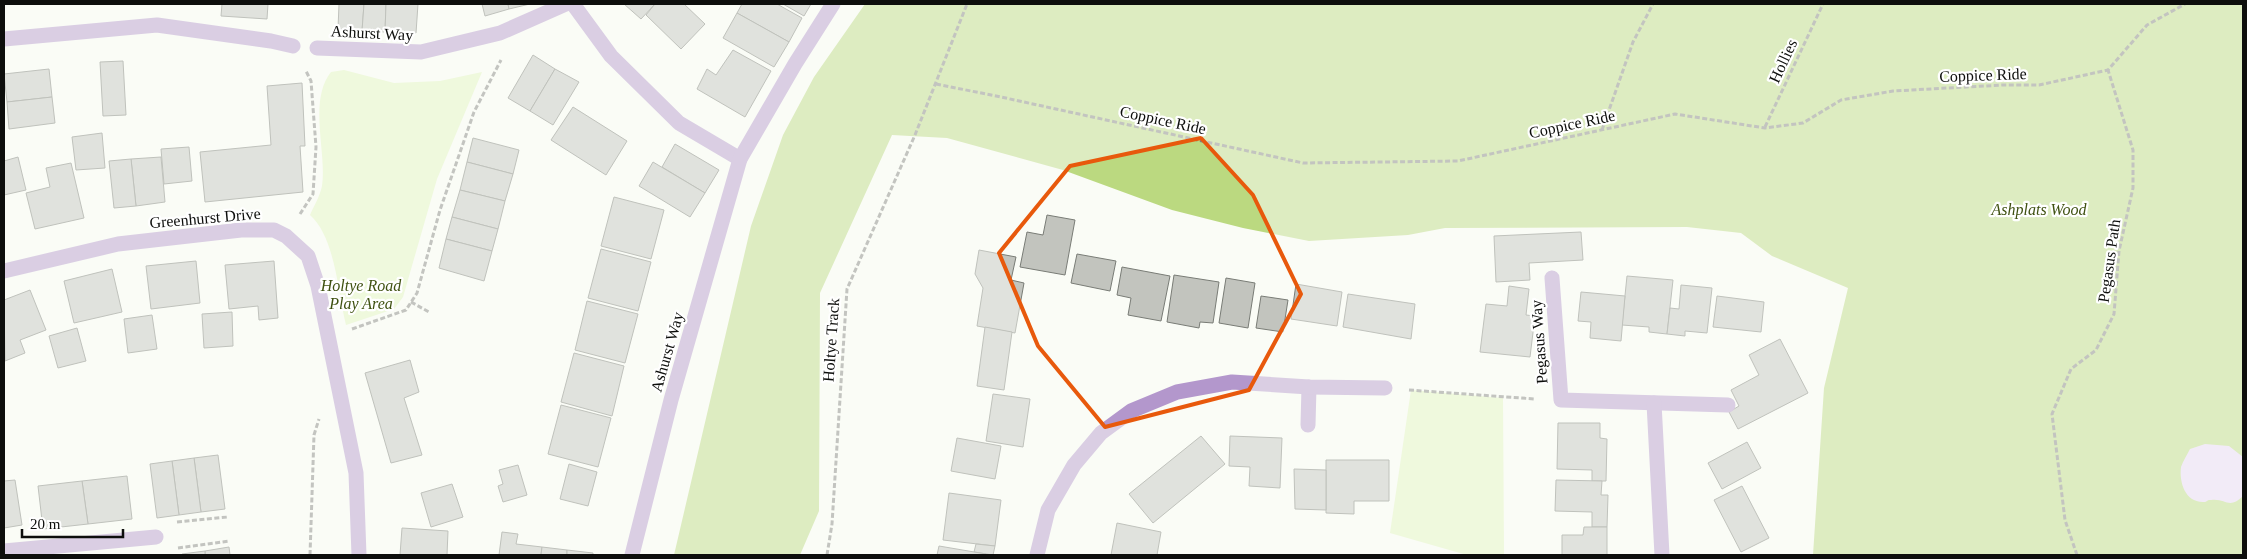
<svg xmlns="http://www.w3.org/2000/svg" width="2247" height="559" font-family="Georgia,serif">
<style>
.green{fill:#e2f6be}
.forest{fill:#bbd980}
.water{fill:#e9d8f9}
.building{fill:#c2c4be;stroke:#797c76}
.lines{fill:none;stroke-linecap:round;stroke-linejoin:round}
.path{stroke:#80827e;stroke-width:3;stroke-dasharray:5 2.5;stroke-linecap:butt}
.minor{stroke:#b397cc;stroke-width:15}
.marked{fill:none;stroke:#e8590c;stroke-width:4;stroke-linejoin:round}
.labels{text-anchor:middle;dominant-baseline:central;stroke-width:4.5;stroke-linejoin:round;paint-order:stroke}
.street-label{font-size:16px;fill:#0d0e0c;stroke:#fff}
.park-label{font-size:16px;font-style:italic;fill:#3f5111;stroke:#fff}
</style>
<rect width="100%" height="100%" fill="#fafcf6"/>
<g class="green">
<path d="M344,70L394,83L440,81L482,72L437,179L403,297L394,309L346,325C338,292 335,237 310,215C314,206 320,196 322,186C327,152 308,101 331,72Z"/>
<path d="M1411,390L1503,398L1504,555H1467L1390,533Z"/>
</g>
<path class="forest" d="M865,4H2243V555H1813L1824,388L1848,288L1772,256L1741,233L1687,227L1445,228L1408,235L1309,241L1243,228L1172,210L1063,170L947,138L892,135L820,293L819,511L800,555H674L751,226L783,135L814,77Z"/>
<path class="water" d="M2205,444L2229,446L2243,457V496C2229,510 2226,498 2211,500C2205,500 2209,502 2203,502C2185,502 2179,482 2181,467C2183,461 2187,455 2190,449Z"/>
<g class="building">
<path d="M222,4H268L267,19L221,16Z"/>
<path d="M339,4H364L362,31L338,29Z"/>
<path d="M364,4H386L385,32L362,31Z"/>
<path d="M386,4H418L416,33L385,32Z"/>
<path d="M482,4H508L509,9L485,16Z"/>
<path d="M508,4H530L509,9Z"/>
<path d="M624,4H655L641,19Z"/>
<path d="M655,4H684L705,24L681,49L646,15Z"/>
<path d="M742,4H777L802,18L789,42L737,13Z"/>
<path d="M783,4H811L804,16Z"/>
<path d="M737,13L789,42L774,67L723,38Z"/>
<path d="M733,50L771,71L745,117L697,89L707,69L716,75Z"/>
<path d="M533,55L555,69L530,111L508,98Z"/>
<path d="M123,61L126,115L103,116L100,62Z"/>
<path d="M49,69L52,97L7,102L4,74Z"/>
<path d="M555,69L579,82L553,125L530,111Z"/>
<path d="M302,83L305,146H300L303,192L205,202L200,152L271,145L267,86Z"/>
<path d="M52,97L55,123L9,129L7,102Z"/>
<path d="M573,107L627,141L606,175L551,140Z"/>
<path d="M102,133L105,168L76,170L72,137Z"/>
<path d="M473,138L519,150L513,174L467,162Z"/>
<path d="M675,144L719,170L705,193L662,167Z"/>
<path d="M189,147L192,181L164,184L161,149Z"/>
<path d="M18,157L26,190L4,195V161Z"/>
<path d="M161,157L165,202L136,206L131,159Z"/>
<path d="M131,159L136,206L114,208L109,161Z"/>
<path d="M467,162L513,174L505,201L460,190Z"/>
<path d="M653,162L705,193L690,217L639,186Z"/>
<path d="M71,163L84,218L35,229L26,193L50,187L46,168Z"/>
<path d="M460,190L505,201L498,229L452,217Z"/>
<path d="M614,197L664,210L651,259L601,246Z"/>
<path d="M1047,215L1075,220L1065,275L1020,267L1027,232L1043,235Z"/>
<path d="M452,217L498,229L492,251L446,239Z"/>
<path d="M1581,232L1583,260L1529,263L1530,280L1496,282L1494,236Z"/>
<path d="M446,239L492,251L484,281L439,268Z"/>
<path d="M601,249L651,262L638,311L588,298Z"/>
<path d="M979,250L1016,257L1011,280L1024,283L1015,333L977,326L983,288L975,274Z"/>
<path d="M1077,254L1116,261L1110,291L1071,283Z"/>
<path d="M196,261L200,303L151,309L146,266Z"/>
<path d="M274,261L278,318L259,320L258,306L229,309L225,265Z"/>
<path d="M1122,267L1170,276L1161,321L1128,315L1131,298L1117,295Z"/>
<path d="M112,269L122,312L74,323L64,281Z"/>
<path d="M1174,275L1219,282L1213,323L1200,322L1199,328L1167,322Z"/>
<path d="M1627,276L1673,280L1667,334L1649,332V327L1622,325Z"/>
<path d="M1226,278L1255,283L1248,328L1219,323Z"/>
<path d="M1296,284L1342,292L1337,326L1291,319Z"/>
<path d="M1681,285L1712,288L1707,333L1685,331V336L1667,334L1670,308L1679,309Z"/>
<path d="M1509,286L1529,289L1526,315L1535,316L1530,357L1480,352L1486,304L1507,306Z"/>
<path d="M30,290L46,330L20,340L25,353L5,361L4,300Z"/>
<path d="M1581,292L1625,296L1621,341L1590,338L1591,322L1578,321Z"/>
<path d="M1348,294L1415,304L1411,339L1343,327Z"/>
<path d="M1261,296L1288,300L1283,332L1256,328Z"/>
<path d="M1717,296L1764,302L1761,332L1713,327Z"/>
<path d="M587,301L638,314L625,363L575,350Z"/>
<path d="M232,312L233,346L204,348L202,314Z"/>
<path d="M152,315L157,349L128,353L124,319Z"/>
<path d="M985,327L1012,332L1004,390L977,386Z"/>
<path d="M77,328L86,361L58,368L49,336Z"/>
<path d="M1780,339L1808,393L1738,429L1729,412L1739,406L1731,390L1759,375L1749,355Z"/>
<path d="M574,353L624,366L612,416L561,402Z"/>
<path d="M410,360L419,392L404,398L422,455L391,463L365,373Z"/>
<path d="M993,394L1030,399L1023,447L986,441Z"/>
<path d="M561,405L611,418L598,467L548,454Z"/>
<path d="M1558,423H1600V438L1607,439L1606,481H1592V470L1557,469Z"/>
<path d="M1201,436L1225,464L1153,523L1129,494Z"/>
<path d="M1230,436L1282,438L1280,488L1249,486L1250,467L1229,466Z"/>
<path d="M957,438L1001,446L995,479L951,471Z"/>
<path d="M1747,442L1761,468L1722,489L1708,463Z"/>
<path d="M218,455L225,509L201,512L194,458Z"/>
<path d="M194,458L201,512L179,515L172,461Z"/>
<path d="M1326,460H1389V501H1354V514L1326,513Z"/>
<path d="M172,461L179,515L157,518L150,464Z"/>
<path d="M569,464L597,472L588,506L560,499Z"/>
<path d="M518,465L527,495L503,502L498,486L503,484L499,470Z"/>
<path d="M1294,469L1326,470V510L1295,509Z"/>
<path d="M127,476L132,519L88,524L82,481Z"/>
<path d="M15,480L22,525L4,528V481Z"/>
<path d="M1556,480L1602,481L1601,495H1608L1607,527H1592V512L1555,511Z"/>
<path d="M82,481L88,524L43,529L38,486Z"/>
<path d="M452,484L463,517L431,527L421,493Z"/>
<path d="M1742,486L1769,538L1741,552L1714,500Z"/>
<path d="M949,493L1001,500L995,546L943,540Z"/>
<path d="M1117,523L1161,532L1157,555H1111Z"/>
<path d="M1584,527H1607V555H1562V535H1583Z"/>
<path d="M402,528L448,531L447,555H400Z"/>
<path d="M502,532L518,534L516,544L542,547L541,555H499Z"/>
<path d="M976,544L995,546L993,555L974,552Z"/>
<path d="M939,546L986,554L985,555H937Z"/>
<path d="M229,547L230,555H205V551Z"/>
<path d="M542,547L567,550V555H541Z"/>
<path d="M567,550L593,553V555H567Z"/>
<path d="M205,551V555H183L182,554Z"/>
</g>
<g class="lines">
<g class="path">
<path d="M936,84L1001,97L1303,163L1458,161L1675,114L1765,128L1803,123L1841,100L1893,91L2003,85H2039L2108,70L2147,25L2185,4"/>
<path d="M1765,127L1823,4"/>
<path d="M1602,130L1633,42L1653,4"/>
<path d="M300,214L313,194L316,147L311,81L306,71"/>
<path d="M411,302L429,312"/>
<path d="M352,329L406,310L417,293L440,210L474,112L501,60"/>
<path d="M1409,390L1535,399"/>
<path d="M177,522L228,517"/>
<path d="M178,548L230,541"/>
<path d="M310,555L314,435L319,419"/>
<path d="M827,555L832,524L847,289L915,135L967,4"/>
<path d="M2077,555L2065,520L2052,414L2071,369L2096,350L2114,314L2119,251L2133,188V150L2108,70"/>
</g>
<g class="minor">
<path d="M573,4L611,56L679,123L740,159"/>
<path d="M4,39L157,25L271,41L293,46"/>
<path d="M317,48L421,52L500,33L566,4"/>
<path d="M4,271L118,244L241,230H274L286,236L308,256L318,286L356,473L359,555"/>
<path d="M1552,278L1561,400L1728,405"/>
<path d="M1654,403L1662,555"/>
<path d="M1308,425L1309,387"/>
<path d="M4,551L156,537"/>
<path d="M632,555L671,400L740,159L795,64L833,4"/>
<path d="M1037,555L1048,510L1074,465L1101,433L1131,411L1177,392L1232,382L1309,387L1385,388"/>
</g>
</g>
<path d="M0 0H2247V559H0ZM1201,138L1253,195L1301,294L1249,390L1105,427L1038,346L999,253L1070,166Z" fill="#fafcf6" fill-opacity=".55" fill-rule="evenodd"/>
<path class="marked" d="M1201,138L1253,195L1301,294L1249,390L1105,427L1038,346L999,253L1070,166Z"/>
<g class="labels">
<g class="street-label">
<text transform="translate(372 33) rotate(3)">Ashurst Way</text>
<text transform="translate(1783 61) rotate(-65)">Hollies</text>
<text transform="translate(1983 75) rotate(-2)">Coppice Ride</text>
<text transform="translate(1163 120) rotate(12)">Coppice Ride</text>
<text transform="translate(1572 124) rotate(-12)">Coppice Ride</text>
<text transform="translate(205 218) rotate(-5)">Greenhurst Drive</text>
<text transform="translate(2109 261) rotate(-82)">Pegasus Path</text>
<text transform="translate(831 340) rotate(-86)">Holtye Track</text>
<text transform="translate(1539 342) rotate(-94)">Pegasus Way</text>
<text transform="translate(667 352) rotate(-74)">Ashurst Way</text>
</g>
<g class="park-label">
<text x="2039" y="209">Ashplats Wood</text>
<text x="361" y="285">Holtye Road<tspan x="361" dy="18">Play Area</tspan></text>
</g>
</g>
<rect width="2247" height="559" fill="none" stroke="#0d0e0c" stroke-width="10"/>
<path d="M22 529v8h101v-8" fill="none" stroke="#0d0e0c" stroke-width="2.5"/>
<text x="30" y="529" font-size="15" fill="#0d0e0c" stroke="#ffffff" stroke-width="4" paint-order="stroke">20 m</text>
</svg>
